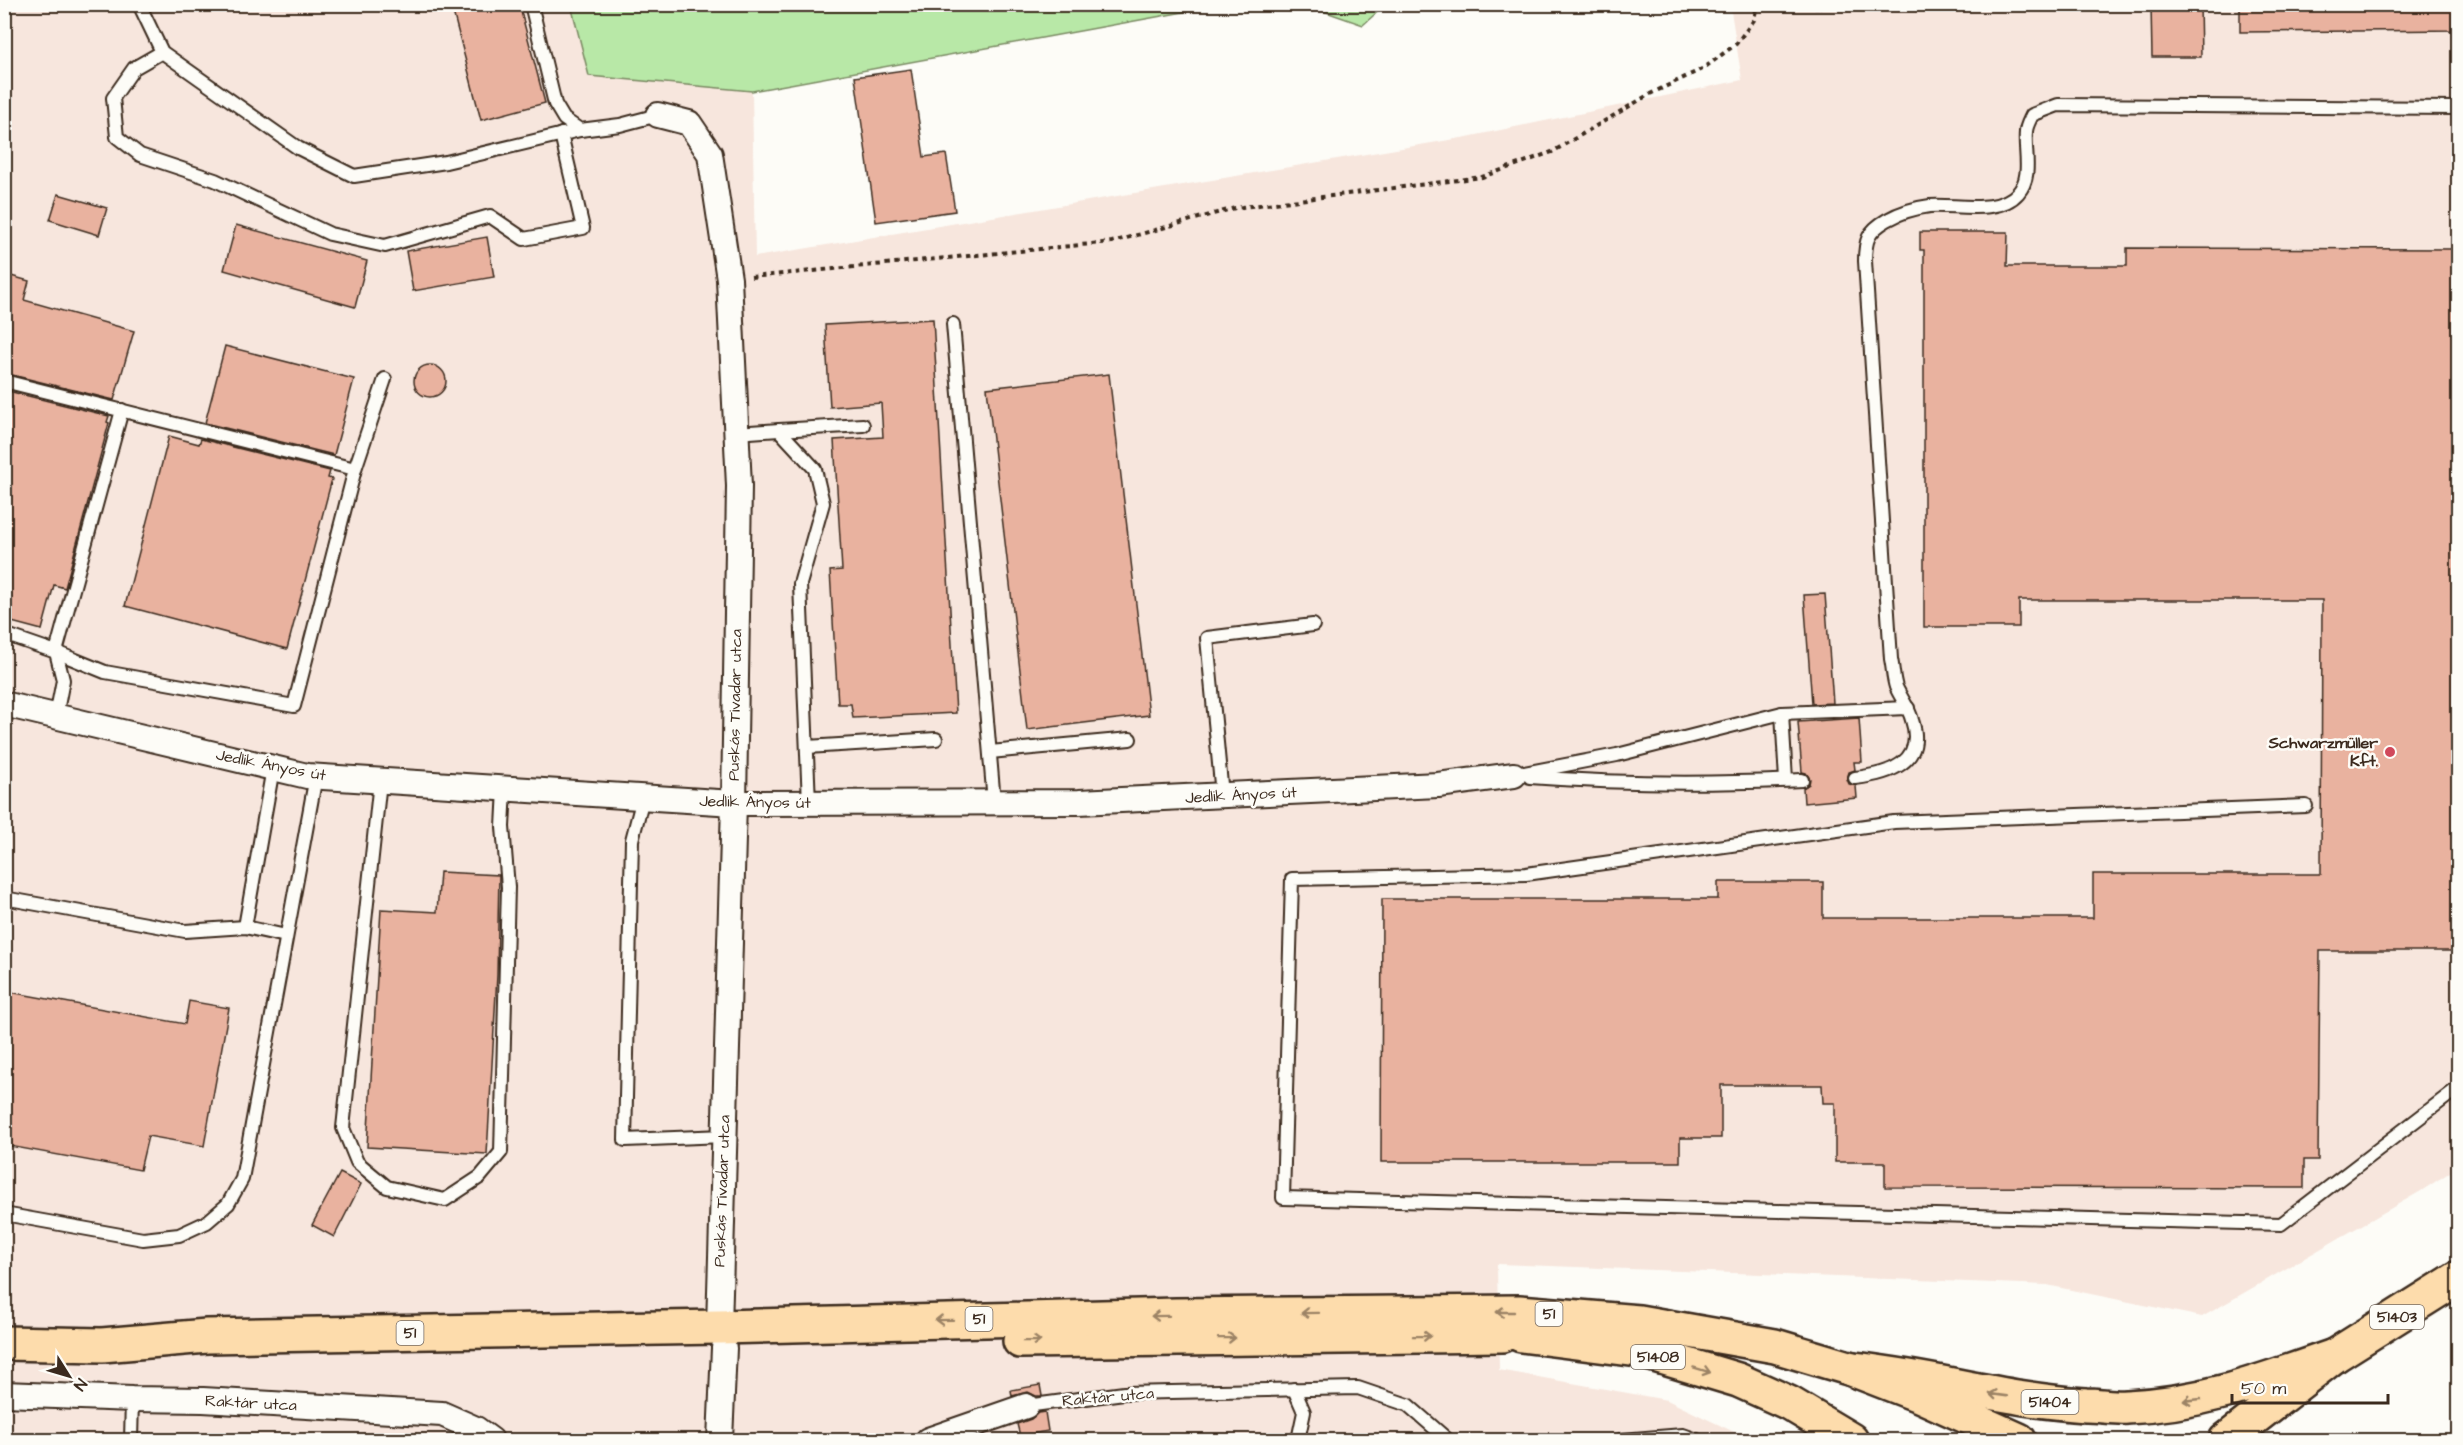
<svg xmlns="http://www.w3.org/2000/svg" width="2463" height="1445" font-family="'Architects Daughter',sans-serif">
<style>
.built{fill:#f7e6dd}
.green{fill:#b8e8a7;stroke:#7a8962;stroke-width:1.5}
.water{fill:#98cff7;stroke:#738da0;stroke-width:1.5}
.building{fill:#e9b29f;stroke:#3b2a1e;stroke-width:1.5}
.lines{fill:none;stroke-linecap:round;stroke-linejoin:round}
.lane-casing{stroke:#3b2a1e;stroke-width:16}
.street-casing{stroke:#3b2a1e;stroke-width:28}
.primary-casing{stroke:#3b2a1e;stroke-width:38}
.highway-casing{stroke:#3b2a1e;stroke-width:38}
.path{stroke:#3b2a1e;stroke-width:4;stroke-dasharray:4.5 4.5;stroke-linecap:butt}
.lane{stroke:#fdfcf7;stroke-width:12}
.street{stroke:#fdfcf7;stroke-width:24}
.primary{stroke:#fddcac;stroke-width:33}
.highway{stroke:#fddcac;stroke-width:33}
.oneway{stroke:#9c8365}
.poi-dot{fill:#d1495b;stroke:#fdfcf7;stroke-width:2}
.labels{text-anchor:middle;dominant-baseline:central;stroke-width:5;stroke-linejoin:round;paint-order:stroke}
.shield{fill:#fdfcf7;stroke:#75695f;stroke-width:1.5}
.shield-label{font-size:15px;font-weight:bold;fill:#3b2a1e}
.street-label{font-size:16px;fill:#3b2a1e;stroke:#fdfcf7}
.poi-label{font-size:16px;font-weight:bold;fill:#3b2a1e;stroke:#fdfcf7;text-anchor:end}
</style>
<rect width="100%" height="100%" fill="#fdfcf7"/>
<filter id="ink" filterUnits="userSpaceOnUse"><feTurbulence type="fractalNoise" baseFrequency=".0167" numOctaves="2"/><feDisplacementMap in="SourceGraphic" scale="12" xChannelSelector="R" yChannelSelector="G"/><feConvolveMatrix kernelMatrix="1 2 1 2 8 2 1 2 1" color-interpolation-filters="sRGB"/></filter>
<g filter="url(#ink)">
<path class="built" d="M5,5H571L589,76L752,91L755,257L1467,137L1742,80L1730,5H2458V1167L2421,1191L2202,1317L2047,1285L1497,1264L1499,1370L1667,1400L1751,1440H5Z"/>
<g class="green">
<path d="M571,5V4L1222,5L752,91L589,76Z"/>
<path d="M1306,5H1385L1363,25Z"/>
</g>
<path class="water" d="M1791,5H2130L2129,7L1797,8Z"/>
<g class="building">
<path d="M451,4H519L545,103L481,120Z"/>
<path d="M2151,4H2200L2201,57H2152Z"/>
<path d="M2240,4H2458V30L2240,32Z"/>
<path d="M911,69L924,157L946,154L955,211L876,222L855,77Z"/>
<path d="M58,194L107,208L99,235L50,220Z"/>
<path d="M236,225L367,261L355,307L224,270Z"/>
<path d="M1920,232H2008L2007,266H2127V248L2458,249V951H2320L2318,1160H2304V1188L1885,1187V1162H1835V1103H1823L1822,1085H1721V1138H1680V1162H1381L1382,899H1718V882H1823V918H2093V874H2321L2322,600H2019V627H1924V250H1920Z"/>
<path d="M487,237L494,277L413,291L406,251Z"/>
<path d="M4,274L29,281L24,300L134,331L114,400L4,373Z"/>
<path d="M933,319L956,713L853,718L851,704H838L830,571L842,570L834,440L883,437L881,403L830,407L825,325Z"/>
<path d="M225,346L354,379L334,455L205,423Z"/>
<circle cx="430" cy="381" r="16"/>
<path d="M1109,374L1149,715L1027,730L987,388Z"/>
<path d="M4,390L109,416L107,422L109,423L65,588L54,585L42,630L4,620Z"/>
<path d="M169,436L199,444L201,439L330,471L328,478L332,479L287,649L125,606Z"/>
<path d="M1825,594L1833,703L1812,704L1804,595Z"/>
<path d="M1859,718L1862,762H1854L1855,770L1849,772L1847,779L1849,784L1856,786L1857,798L1804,803L1803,788L1809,784L1810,779L1806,773L1802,772L1798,722Z"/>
<path d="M440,872L499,875L497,975L487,1154L367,1147L381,909L437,912Z"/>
<path d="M4,991L185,1024L189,1001L229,1008L204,1146L148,1136L140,1170L4,1145Z"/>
<path d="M340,1173L361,1184L334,1237L312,1225Z"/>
<path d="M1040,1385L1042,1396H1036L1028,1392L1012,1396L1011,1390Z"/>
<path d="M1045,1412L1048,1431L1020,1436L1017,1424L1031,1419L1038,1413Z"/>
</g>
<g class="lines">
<defs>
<g id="lane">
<path d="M139,4L162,52L298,148L354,176L446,162L580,130L620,125L658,115"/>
<path d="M531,4L555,104L564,119L580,130"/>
<path d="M162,52L134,68L113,98L117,137L140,155L215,180L330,234L385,246L490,216L524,239L583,228L561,134"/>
<path d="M953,324L994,802"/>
<path d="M4,381C122,410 239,440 355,469L294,706L105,672L56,652L122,410"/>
<path d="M779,430L863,425"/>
<path d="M736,433L779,430L815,469L823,503L800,584L809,803"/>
<path d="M355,469L385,379"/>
<path d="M4,634L56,652L63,680L56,716"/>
<path d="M1782,713L1786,780"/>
<path d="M807,747L936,739"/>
<path d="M990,752L1130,739"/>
<path d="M1514,775L1617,755L1782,713L1908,708"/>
<path d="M1530,777C1621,784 1711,784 1802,780"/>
<path d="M1855,778C1889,774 1926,763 1912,720C1909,708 1901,698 1896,687C1893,678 1893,668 1891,659L1865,261C1865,240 1868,231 1887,220C1901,212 1914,208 1930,206C1956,204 1999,215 2018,193C2033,176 2024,152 2026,132C2026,126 2030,120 2032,115L2058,105L2458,108"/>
<path d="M380,781L343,1128L357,1162L387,1187L445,1200L480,1177L501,1152L508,887L503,827L505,789"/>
<path d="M1222,795L1207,638L1313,625"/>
<path d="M643,798L632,840L625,1140L724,1136"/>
<path d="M2306,806L1894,822L1526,874L1292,879L1283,1198L2281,1224L2458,1088"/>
<path d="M4,898L185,931L245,927L286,936"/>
<path d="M245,927L273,768"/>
<path d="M4,1214L143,1239L179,1235L207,1222L228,1204L242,1179L316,776"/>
<path d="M1294,1389L1304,1412L1298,1440"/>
<path d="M1026,1406L1124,1393L1358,1388L1408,1405L1448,1440"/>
<path d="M131,1440L132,1399"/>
<path d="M1621,1440L1683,1435L1697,1440"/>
</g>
<g id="street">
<path d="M658,115L689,123L710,154L729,279L739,486L734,803L719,1327"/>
<path d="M4,704L307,776L734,803L1079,802L1438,785L1514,775"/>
<path d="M4,1394L132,1399L203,1400L442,1414L476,1429L491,1440"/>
<path d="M720,1440L724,1348"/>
<path d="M928,1440L1026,1406"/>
</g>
<g id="primary">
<path d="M1020,1341L1502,1335"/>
<path d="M4,1343L102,1345L207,1336L719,1327L1176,1315L1519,1312L1639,1322L1775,1346L1852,1369L1919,1395L2019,1440"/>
</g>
<g id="highway">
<path d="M1521,1335L1638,1350L1738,1380L1789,1403L1851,1440"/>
<path d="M1852,1369C1932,1377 2005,1400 2086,1405C2100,1405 2114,1408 2127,1407C2202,1404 2265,1380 2334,1356"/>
<path d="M2226,1440L2334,1356L2458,1278"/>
</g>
</defs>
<use href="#lane" class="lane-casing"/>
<use href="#street" class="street-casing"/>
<use href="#primary" class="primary-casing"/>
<use href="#highway" class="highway-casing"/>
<path class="path" d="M751,277L1112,242L1235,208L1482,177L1552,152L1650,94L1704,68L1736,44L1754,20L1757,4"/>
<use href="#lane" class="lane"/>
<use href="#street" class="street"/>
<use href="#primary" class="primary"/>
<use href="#highway" class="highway"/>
</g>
<defs><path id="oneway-shaft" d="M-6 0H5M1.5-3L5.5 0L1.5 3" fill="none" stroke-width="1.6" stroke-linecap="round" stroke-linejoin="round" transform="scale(1.5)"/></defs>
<g class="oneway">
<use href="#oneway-shaft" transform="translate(1505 1312) rotate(180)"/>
<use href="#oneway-shaft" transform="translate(1310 1313) rotate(179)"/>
<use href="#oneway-shaft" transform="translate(1160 1316) rotate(179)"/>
<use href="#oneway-shaft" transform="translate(944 1320) rotate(179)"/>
<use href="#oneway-shaft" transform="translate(1422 1336) rotate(-1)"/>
<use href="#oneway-shaft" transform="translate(1227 1338) rotate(-1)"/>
<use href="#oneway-shaft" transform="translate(1032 1341) rotate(-1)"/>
<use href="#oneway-shaft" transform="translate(1702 1370) rotate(17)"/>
<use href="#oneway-shaft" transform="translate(1998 1395) rotate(-172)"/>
<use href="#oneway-shaft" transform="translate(2192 1400) rotate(174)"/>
</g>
</g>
<circle class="poi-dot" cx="2390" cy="752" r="6"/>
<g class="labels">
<g class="shield">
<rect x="1535.5" y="1302" width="27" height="24" rx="4.5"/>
<rect x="2370" y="1305" width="54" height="24" rx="4.5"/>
<rect x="965.5" y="1307" width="27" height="24" rx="4.5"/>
<rect x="396.5" y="1321" width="27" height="24" rx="4.5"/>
<rect x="1631" y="1345" width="54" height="24" rx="4.5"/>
<rect x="2021.5" y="1390" width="57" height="24" rx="4.5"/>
</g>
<g class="shield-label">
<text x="1549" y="1314">51</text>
<text x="2397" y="1317">51403</text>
<text x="979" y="1319">51</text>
<text x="410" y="1333">51</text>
<text x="1658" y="1357">51408</text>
<text x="2050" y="1402">51404</text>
</g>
<g class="street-label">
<text transform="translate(735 705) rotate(-89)">Puskás Tivadar utca</text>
<text transform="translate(271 765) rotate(11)">Jedlik Ányos út</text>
<text transform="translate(1241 795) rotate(-3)">Jedlik Ányos út</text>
<text transform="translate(755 802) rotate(1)">Jedlik Ányos út</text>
<text transform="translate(722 1191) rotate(-88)">Puskás Tivadar utca</text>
<text transform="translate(1108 1397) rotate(-5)">Raktár utca</text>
<text transform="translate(251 1403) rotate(3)">Raktár utca</text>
</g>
<g class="poi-label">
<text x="2378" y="743">Schwarzmüller<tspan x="2378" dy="18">Kft.</tspan></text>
</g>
</g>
<rect width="2463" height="1445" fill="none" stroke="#fdfcf7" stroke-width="24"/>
<rect x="12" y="12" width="2439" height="1421" fill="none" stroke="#3b2a1e" stroke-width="2" filter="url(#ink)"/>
<g transform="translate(69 1376) rotate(127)" stroke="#fdfcf7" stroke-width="4.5" paint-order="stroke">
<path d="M0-4.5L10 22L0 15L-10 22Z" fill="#3b2a1e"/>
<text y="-9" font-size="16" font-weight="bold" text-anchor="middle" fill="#3b2a1e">N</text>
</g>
<path d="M2232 1394v9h156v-9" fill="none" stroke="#3b2a1e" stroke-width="3"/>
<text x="2241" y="1394" font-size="18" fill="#3b2a1e" stroke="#fdfcf7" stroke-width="4.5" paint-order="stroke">50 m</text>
</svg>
